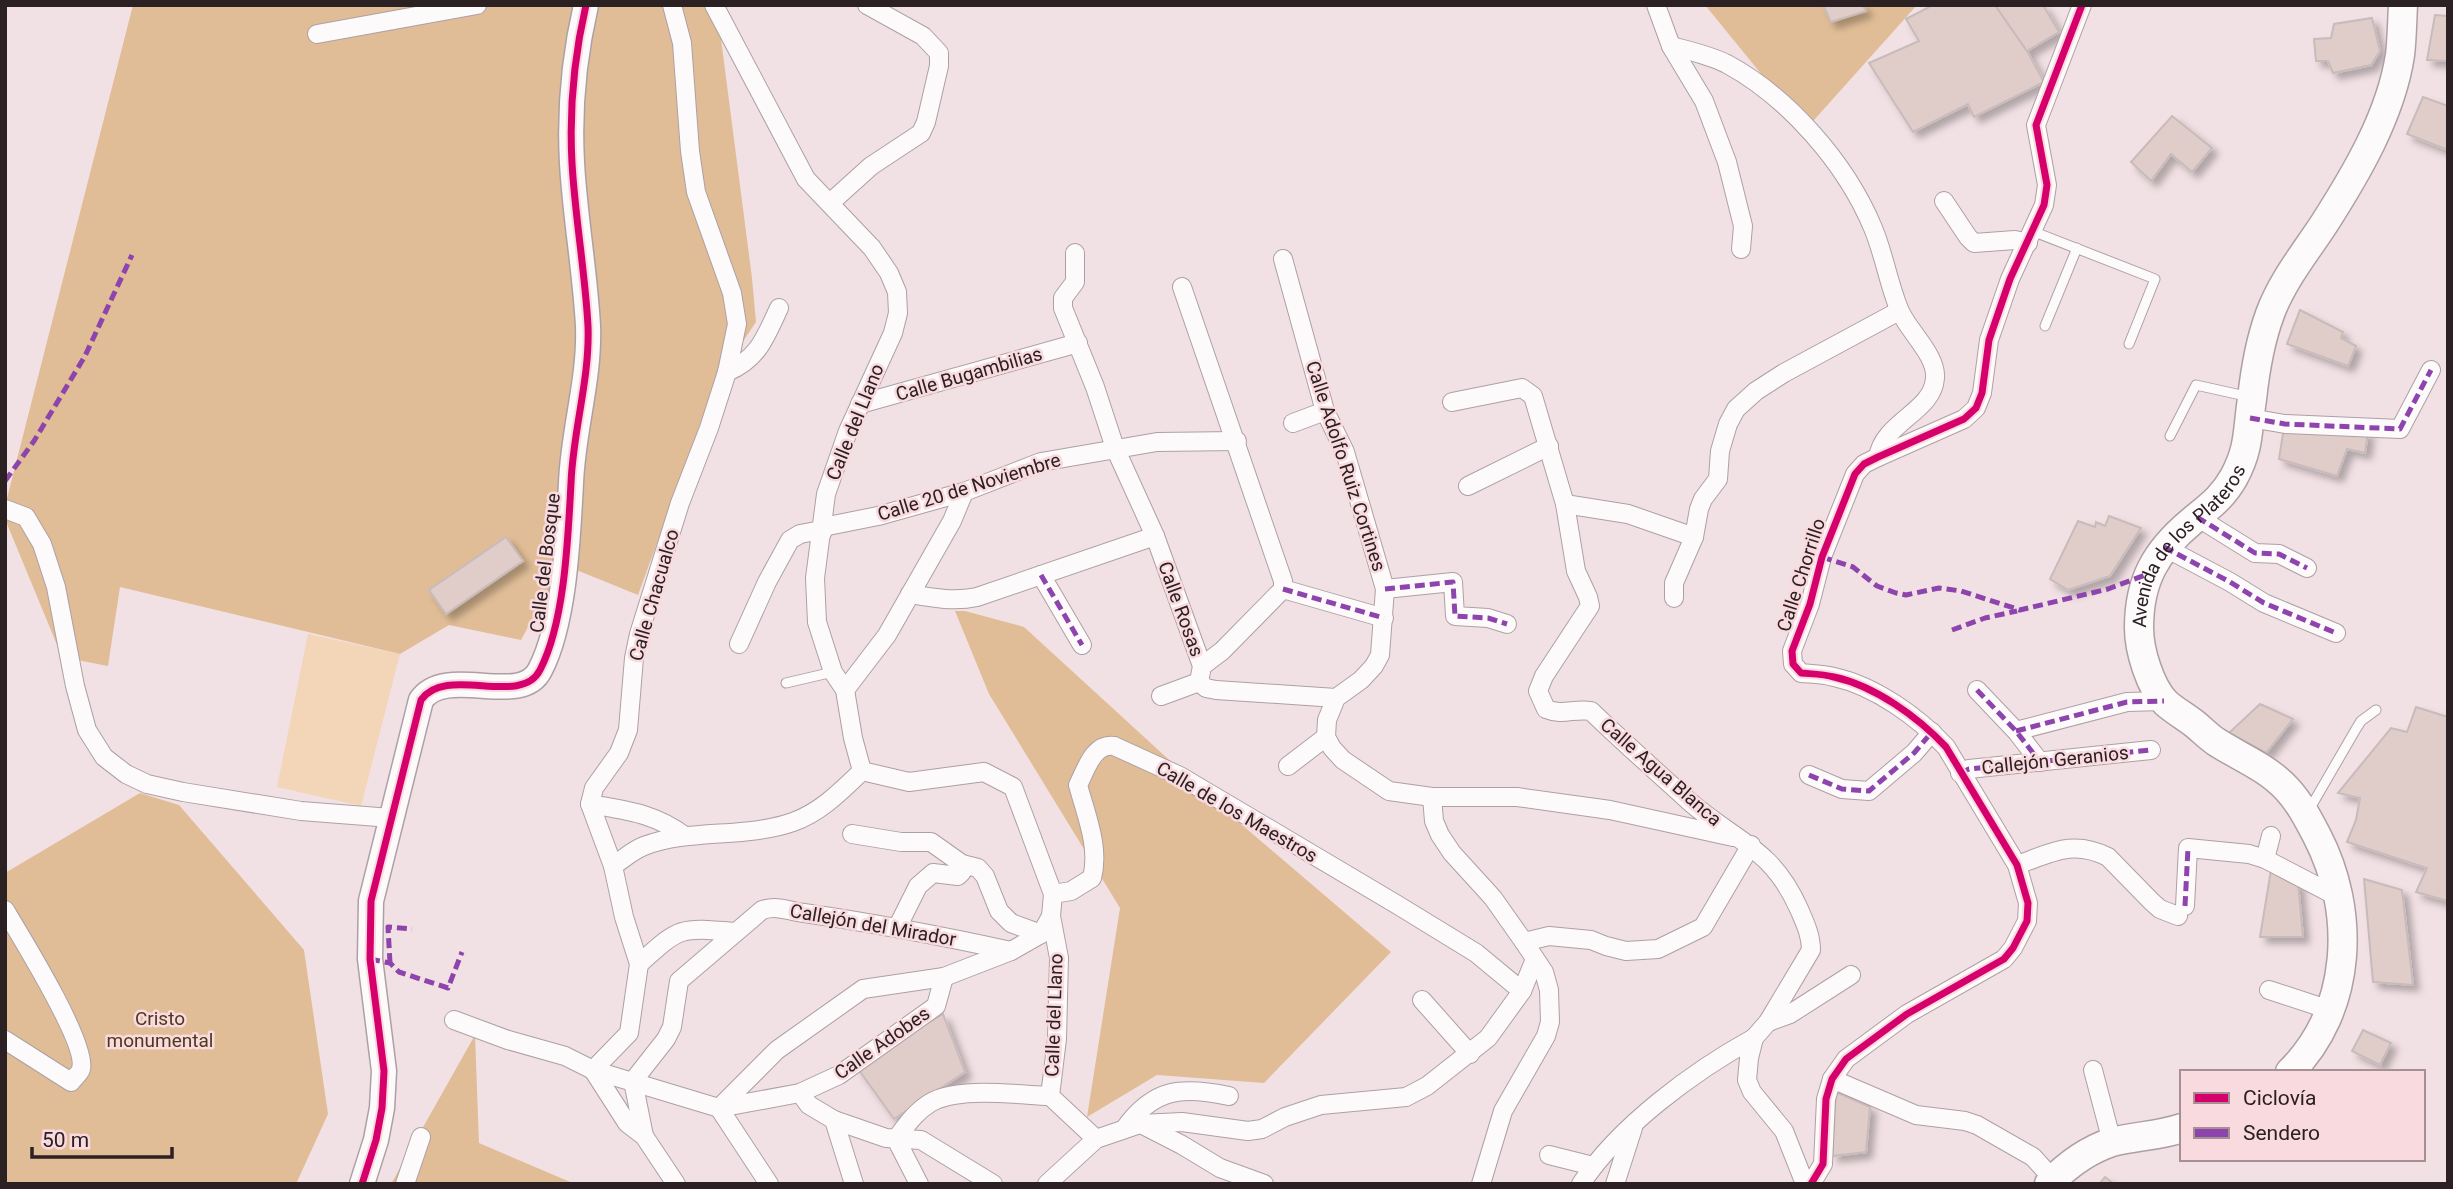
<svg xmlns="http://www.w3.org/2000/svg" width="2453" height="1189" font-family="Roboto,sans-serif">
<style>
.green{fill:#f3d5b7}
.forest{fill:#e0bd96}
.building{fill:#e0ccc9;stroke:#c8bbbb;stroke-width:2;filter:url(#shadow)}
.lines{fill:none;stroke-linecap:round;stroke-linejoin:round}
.lane-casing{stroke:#ada0a3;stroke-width:11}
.street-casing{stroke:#ada0a3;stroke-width:20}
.secondary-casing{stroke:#ada0a3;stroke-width:27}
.primary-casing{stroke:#ada0a3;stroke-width:31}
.lane{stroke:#fdfafb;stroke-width:9}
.street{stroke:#fdfafb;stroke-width:18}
.secondary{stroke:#fdfafb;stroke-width:24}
.primary{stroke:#fdfafb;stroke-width:28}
.quiet{stroke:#8e44ad;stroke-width:5;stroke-dasharray:10 5;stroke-linecap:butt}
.cycleway-casing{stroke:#f9dadf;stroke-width:11}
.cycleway{stroke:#d6006c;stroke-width:7}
.labels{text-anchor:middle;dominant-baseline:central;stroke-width:5;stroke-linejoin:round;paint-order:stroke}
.street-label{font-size:19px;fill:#2b2022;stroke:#f9dadf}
.park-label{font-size:19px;fill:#4e3819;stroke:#f9dadf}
</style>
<defs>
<filter id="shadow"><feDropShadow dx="6" dy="6" stdDeviation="3.5" flood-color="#0004"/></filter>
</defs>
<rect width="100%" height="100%" fill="#f2e1e4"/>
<path class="green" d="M308,634L400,654L361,806L277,787Z"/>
<g class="forest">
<path d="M133,5H721L717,8L752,278L756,322L716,382L638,595L574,569L535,614L521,640L449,625L400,654L120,587L108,666L62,657L5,519V506Z"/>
<path d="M1705,5H1917L1806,129Z"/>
<path d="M955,611H965L1024,627L1214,801L1391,952L1264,1083L1157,1075L1087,1117L1120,908L989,694Z"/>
<path d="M140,793L179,805L304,950L328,1114L296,1184H5V873Z"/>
<path d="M475,1035L479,1143L575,1184H391Z"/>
</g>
<g class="building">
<path d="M1823,5H1863L1866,11L1831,22Z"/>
<path d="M1933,5H1995L2027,51L2044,82L1974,117L1968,104L1913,132L1869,63L1919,41L1906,19Z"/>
<path d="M1995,5H2043L2059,32L2027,51Z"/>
<path d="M2435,15L2448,16V61L2427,60Z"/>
<path d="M2372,18L2380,51L2371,65L2333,73L2328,61H2316L2314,39L2331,38L2334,24Z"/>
<path d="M2423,97L2448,106V150L2407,134Z"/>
<path d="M2172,116L2212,148L2192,172L2171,154L2151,181L2131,162Z"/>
<path d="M2300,310L2343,332L2341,338L2356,346L2348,366L2287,344Z"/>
<path d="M2284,427L2368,432L2365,453L2347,449L2337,476L2279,459Z"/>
<path d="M2109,516L2141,528L2110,576L2068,590L2050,579L2078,521L2095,527L2096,522L2105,526Z"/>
<path d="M506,537L523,561L446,614L429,590Z"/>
<path d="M2260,704L2293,719L2266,753L2229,733Z"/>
<path d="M2416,707L2448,717V901L2416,892L2427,868L2347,842L2356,820L2360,798L2338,793L2391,728L2407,732Z"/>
<path d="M2271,870L2298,883L2303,937H2260Z"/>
<path d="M2364,879L2402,890L2413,985L2373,982Z"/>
<path d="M943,1014L965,1072L894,1119L856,1066Z"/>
<path d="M2363,1030L2391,1043L2380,1065L2352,1051Z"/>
<path d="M1836,1092L1870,1107L1866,1152L1832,1156Z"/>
<path d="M2105,1177L2114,1184H2099Z"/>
</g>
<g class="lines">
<defs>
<g id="lane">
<path d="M2032,231L2155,279L2129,344"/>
<path d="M2045,326L2077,248"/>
<path d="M2170,436L2196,385L2250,397"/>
<path d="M786,683L833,672"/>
<path d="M2309,810L2356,729L2361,721L2376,710"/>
</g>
<g id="street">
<path d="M672,5L682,43L690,151L696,192L732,293L737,324L727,372L709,428L680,503L639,634L634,658L628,730L619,753L594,788L590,804L613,866L624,917L639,964L629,1033L593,1070L627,1123L644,1136L676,1184"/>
<path d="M714,5L806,179L872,248L889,273L897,292L898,313L893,333L848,431L826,494L815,578L817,622L833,672L845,690L853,738L862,771"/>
<path d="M1656,5L1671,46C1690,51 1709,55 1727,64C1788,97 1846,163 1873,228C1884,254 1888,282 1899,309C1907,330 1937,355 1935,378C1933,412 1884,421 1878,457"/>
<path d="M317,34L477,5"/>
<path d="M1671,46L1704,101L1727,162L1743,226L1741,249"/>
<path d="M1944,201L1968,237L1974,243L2015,240L2028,243"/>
<path d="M830,203L871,166L921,133L926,122L939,66V53L923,36L867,5"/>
<path d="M1075,253V282L1063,298V308L1095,387L1115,448L1155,536L1202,666L1199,682"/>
<path d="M1283,259L1325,411L1345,452L1385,589L1380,655L1374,666L1361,680L1336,698L1327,720L1326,737L1332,748L1343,760L1389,791L1432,797H1517L1610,810L1733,837"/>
<path d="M1182,287L1283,581V589L1222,651L1202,666"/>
<path d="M727,372C758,359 765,338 779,308"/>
<path d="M1452,402L1522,388L1533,396L1565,504L1576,571L1588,597L1590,606L1544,676L1538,691L1546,709C1563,716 1574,708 1591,711C1623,742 1657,772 1690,802C1736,842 1772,848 1799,909C1805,923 1811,935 1811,950L1768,1022L1754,1038L1749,1058L1747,1080L1752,1092L1784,1131L1805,1184"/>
<path d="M860,404L1078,343"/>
<path d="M2250,418L2285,424L2400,429L2431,370"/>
<path d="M1293,423L1325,411"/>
<path d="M1468,486L1549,446"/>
<path d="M1565,504L1628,514L1694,537"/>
<path d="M5,509L26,517L42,544L56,587L75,686L87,730L104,757L126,774L147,784L183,792L301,811L391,818"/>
<path d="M2197,517L2255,553L2279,554L2307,568"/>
<path d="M823,527L878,516L964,492L1041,462L1157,442L1237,441"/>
<path d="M2164,547L2230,582L2264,603L2336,633"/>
<path d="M1041,575L1082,645"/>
<path d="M1283,589L1384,618"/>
<path d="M1385,589L1453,582L1455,616L1488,618L1507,624"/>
<path d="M910,594C933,598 954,602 977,597L1155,536"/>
<path d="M1674,598V583L1694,537L1699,509L1703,499L1718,479L1720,451L1728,424L1736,409L1756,391L1784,373L1899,311"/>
<path d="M739,644L767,582L790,540L800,534L816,531L822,533"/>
<path d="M1199,682L1206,688L1216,690L1336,698"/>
<path d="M845,690L887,635L952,521L964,492"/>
<path d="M1977,690L2016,731L2040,762"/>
<path d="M1161,696L1199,682"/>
<path d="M2016,731L2127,702L2164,701"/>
<path d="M1288,766L1326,737"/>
<path d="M862,771L909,782L984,772L1013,787L1053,894L1051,916L1059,958L1057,1039L1050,1096L1096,1139"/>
<path d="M1960,773L1969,769L2151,750"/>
<path d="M1809,775L1842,789L1869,791L1914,753L1932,732"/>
<path d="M1432,797L1434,821L1440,835L1452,853L1493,898L1524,942L1544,972L1549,990L1550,1022L1546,1036L1503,1111L1481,1184"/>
<path d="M590,804C628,811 654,813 685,836"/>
<path d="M852,834L901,842H931L962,864V872L958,876L933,873L918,886L897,928"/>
<path d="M2265,859L2271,836"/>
<path d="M962,864L978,868L985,876L999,911L1011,923L1041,934"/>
<path d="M2017,865C2051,853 2073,839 2108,857L2152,902L2160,909L2178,916"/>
<path d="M613,866C622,860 633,850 644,846C692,828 744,839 793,822C821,812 841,791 862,771"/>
<path d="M1053,894L1071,891L1092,878C1100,847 1086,815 1078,785C1086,770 1093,743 1114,746L1180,776L1396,904L1476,953L1522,991"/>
<path d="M2185,906L2188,848L2249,854L2265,859L2340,898"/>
<path d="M5,910C20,935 88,1045 81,1069C80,1073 74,1078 71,1082L5,1040"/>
<path d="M1524,942L1549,936L1591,940L1606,946L1626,951L1658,949L1703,927L1751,845"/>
<path d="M639,964C680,927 679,927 735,932"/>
<path d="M2269,990L2330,1010"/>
<path d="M1422,1000L1470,1054"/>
<path d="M454,1020L508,1040L565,1056L593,1070L719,1108L800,1093L839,1075L936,1006L944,977"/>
<path d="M1768,1022L1790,1014L1851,975"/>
<path d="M2093,1070L2112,1142"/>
<path d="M1832,1079L1916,1115L1965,1121L1977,1125L2033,1157L2053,1179L2062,1184"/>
<path d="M800,1093L809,1105L834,1120L854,1184"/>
<path d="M719,1108L777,1050L863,989L944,977L1011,951L1041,934L1051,916"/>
<path d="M719,1108L769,1184"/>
<path d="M834,1120L886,1138L921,1140L993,1184"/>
<path d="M1143,1125L1182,1145L1220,1168L1264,1184"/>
<path d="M1125,1128C1154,1088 1182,1086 1229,1096"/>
<path d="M644,1136L633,1081L666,1039L672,1027L679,981L762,910C778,905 788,911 804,913C873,923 942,936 1011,951"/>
<path d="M896,1139C906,1126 915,1112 930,1103C957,1086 1018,1095 1050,1096"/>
<path d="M896,1139L919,1184"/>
<path d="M1549,1155L1593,1166"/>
<path d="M405,1184L421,1137"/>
<path d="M1047,1184L1096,1139L1140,1124L1182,1122L1248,1131L1262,1129L1285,1117L1321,1105L1406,1097L1427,1086L1488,1038L1522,991L1535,959"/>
<path d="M1581,1184C1619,1126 1694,1071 1754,1038"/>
<path d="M1615,1184L1633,1128"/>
<path d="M1811,1184L1823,1164L1826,1099L1832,1079L1846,1059L1907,1014L2004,959L2013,948L2027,921L2028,903L2017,865L1946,747C1918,717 1875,686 1834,677C1823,674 1812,674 1801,673L1793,664L1792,651L1810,604L1822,557L1855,474L1864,464L1878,457L1964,419L1976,408L1982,393L1989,340L2010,279L2044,205L2047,185L2036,125L2082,5"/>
</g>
<path id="secondary" d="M362,1184L376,1140L382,1108L384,1071L370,959L371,901L421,700C446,664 521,708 540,670C565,622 568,537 571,483C573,430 590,379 588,326C585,271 575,217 572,163C569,109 574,57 586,5"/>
<g id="primary">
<path id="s1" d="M2290,1072C2353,1009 2356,911 2317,836C2308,819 2300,803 2287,789C2267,767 2239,757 2215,741C2208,736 2202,730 2196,725C2186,717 2175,711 2166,703C2150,687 2139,650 2139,628C2139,580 2156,551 2192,521C2210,506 2222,498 2234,477C2250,447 2247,431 2252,399C2255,371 2260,341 2270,314C2282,281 2305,253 2324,224C2356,174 2391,115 2400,55C2402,39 2402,22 2403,5"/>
<path d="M2049,1184C2066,1166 2088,1150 2112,1142C2135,1136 2159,1136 2182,1128"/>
</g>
</defs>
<use href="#lane" class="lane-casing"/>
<use href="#street" class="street-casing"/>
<use href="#secondary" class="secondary-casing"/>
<use href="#primary" class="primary-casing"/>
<use href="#lane" class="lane"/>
<use href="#street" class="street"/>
<use href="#secondary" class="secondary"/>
<use href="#primary" class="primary"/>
<g class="quiet">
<path d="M2250,418L2285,424L2400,429L2431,370"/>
<path d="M5,481L34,441L85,356L132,255"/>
<path d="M2197,517L2255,553L2279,554L2307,568"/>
<path d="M2164,547L2230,582L2264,603L2336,633"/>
<path d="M1822,557L1853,567L1877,586L1896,593L1906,595L1939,588L1961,591L2020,610L2108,589L2148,574"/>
<path d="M1041,575L1082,645"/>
<path d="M1283,589L1384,618"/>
<path d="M1385,589L1453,582L1455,616L1488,618L1507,624"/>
<path d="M1952,630L1985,618L2017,611"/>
<path d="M1977,690L2016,731L2040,762"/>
<path d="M2016,731L2127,702L2164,701"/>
<path d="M1960,773L1969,769L2151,750"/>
<path d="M1809,775L1842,789L1869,791L1914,753L1932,732"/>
<path d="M2185,906L2188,848"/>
<path d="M370,959L390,963L399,972L448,988L462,952"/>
<path d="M390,963L388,927L412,929"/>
</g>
<defs>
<g id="cycleway">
<path d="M362,1184L376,1140L382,1108L384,1071L370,959L371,901L421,700C446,664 521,708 540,670C565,622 568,537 571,483C573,430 590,379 588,326C585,271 575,217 572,163C569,109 574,57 586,5"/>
<path d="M1811,1184L1823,1164L1826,1099L1832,1079L1846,1059L1907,1014L2004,959L2013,948L2027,921L2028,903L2017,865L1946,747C1918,717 1875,686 1834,677C1823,674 1812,674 1801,673L1793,664L1792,651L1810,604L1822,557L1855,474L1864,464L1878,457L1964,419L1976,408L1982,393L1989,340L2010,279L2044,205L2047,185L2036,125L2082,5"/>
</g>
</defs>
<use href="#cycleway" class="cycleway-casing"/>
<use href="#cycleway" class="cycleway"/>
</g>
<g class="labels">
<g class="street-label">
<text transform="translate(969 374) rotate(-16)">Calle Bugambilias</text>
<text transform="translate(855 422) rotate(-68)">Calle del Llano</text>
<text transform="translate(1346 466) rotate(72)">Calle Adolfo Ruiz Cortines</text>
<text transform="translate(969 487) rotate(-17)">Calle 20 de Noviembre</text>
<text stroke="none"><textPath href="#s1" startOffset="639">Avenida de los Plateros</textPath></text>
<text transform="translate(545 563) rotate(-83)">Calle del Bosque</text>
<text transform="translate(1801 575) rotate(-72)">Calle Chorrillo</text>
<text transform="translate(654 595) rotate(-74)">Calle Chacualco</text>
<text transform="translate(1181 609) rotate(70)">Calle Rosas</text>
<text transform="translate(2055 760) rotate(-6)">Callejón Geranios</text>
<text transform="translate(1661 772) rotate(41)">Calle Agua Blanca</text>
<text transform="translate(1237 812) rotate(30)">Calle de los Maestros</text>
<text transform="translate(873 925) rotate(10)">Callejón del Mirador</text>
<text transform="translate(1054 1015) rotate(-88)">Calle del Llano</text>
<text transform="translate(882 1043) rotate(-35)">Calle Adobes</text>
</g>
<g class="park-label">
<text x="160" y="1018">Cristo<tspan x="160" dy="22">monumental</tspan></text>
</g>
</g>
<rect width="2453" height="1189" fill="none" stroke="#2b2022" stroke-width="14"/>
<rect x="2180" y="1070" width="245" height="91" fill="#f9dadf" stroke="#a79093" stroke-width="2"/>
<rect x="2194" y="1093" width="35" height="10" fill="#d6006c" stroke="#a79093" stroke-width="2"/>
<text x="2243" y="1105" font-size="21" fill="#2b2022">Ciclovía</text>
<rect x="2194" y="1128" width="35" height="10" fill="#8e44ad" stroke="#a79093" stroke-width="2"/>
<text x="2243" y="1140" font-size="21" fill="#2b2022">Sendero</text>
<path d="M32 1147v10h140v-10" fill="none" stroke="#2b2022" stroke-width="3.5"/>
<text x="42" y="1147" font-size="21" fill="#2b2022" stroke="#f9dadf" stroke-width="5" paint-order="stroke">50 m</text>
</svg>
